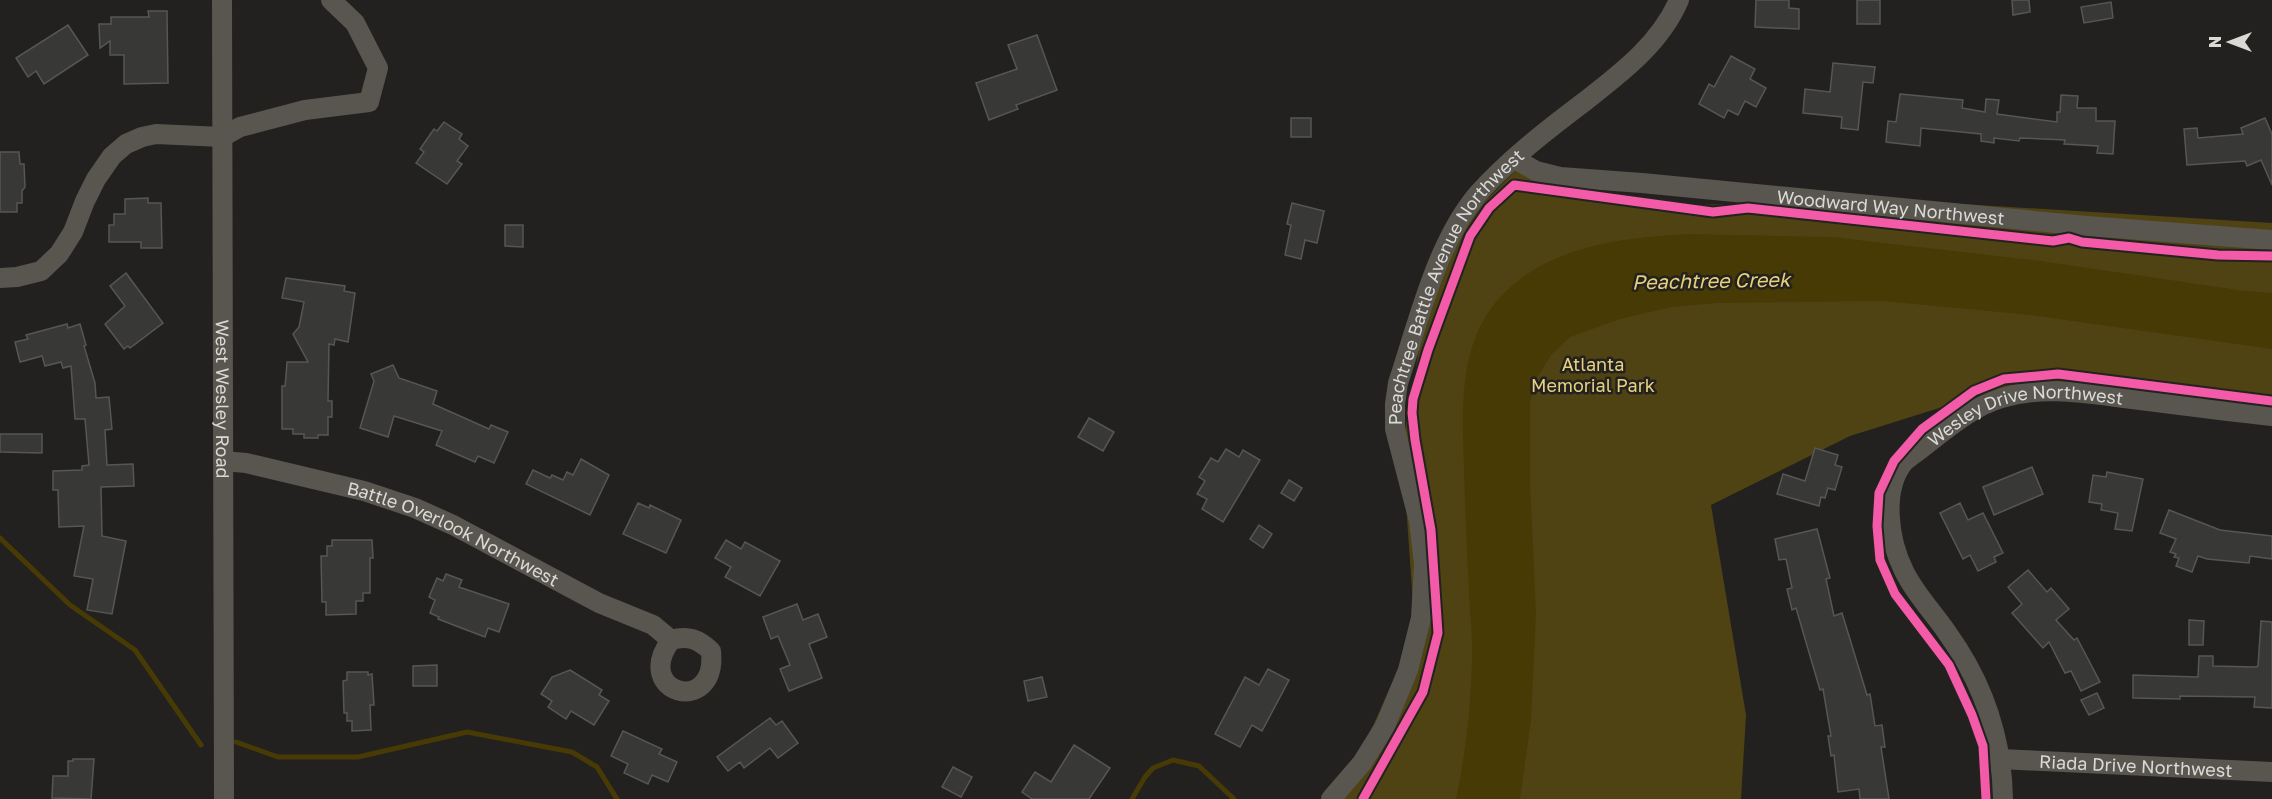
<svg xmlns="http://www.w3.org/2000/svg" width="2272" height="799" font-family="'Golos Text',sans-serif">
<style>
.forest{fill:#4f4313}
.water{fill:#473a05}
.lines{fill:none;stroke-linecap:round;stroke-linejoin:round}
.stream{stroke:#473a05;stroke-width:5}
.building{fill:#383836;stroke:#565654;stroke-width:1.5}
.minor{stroke:#58564f;stroke-width:20}
.cycleway-casing{stroke:#23221e;stroke-width:13}
.cycleway{stroke:#f35aa7;stroke-width:9}
.labels{text-anchor:middle;dominant-baseline:central;stroke-width:5;stroke-linejoin:round;paint-order:stroke}
.street-label{font-size:18px;fill:#dad9d6;stroke:#23221e}
.park-label{font-size:18px;fill:#e8d080;stroke:#23221e}
.water-label{font-size:20px;font-style:italic;fill:#e7cf7f;stroke:#23221e}
</style>
<rect width="100%" height="100%" fill="#22211f"/>
<path class="forest" d="M1517,169L1644,205L1945,203L2272,223V409L2003,388L1850,436L1711,505L1746,715L1741,799H1329L1368,737L1415,632L1402,447L1436,251Z"/>
<path class="water" d="M1688,234L1832,237L2040,261L2245,291L2272,293V349L2031,315L1883,301L1717,303L1671,307L1620,319L1570,337L1551,355L1537,378L1530,403V482L1536,614L1531,720L1520,799H1456C1466,753 1471,706 1472,659C1473,638 1470,616 1469,595C1467,553 1465,510 1464,468C1462,412 1458,348 1496,302C1543,246 1620,238 1688,234Z"/>
<g class="lines">
<g class="stream">
<path d="M0,538L70,605L135,650L201,745"/>
<path d="M236,742L278,757H358L467,732L572,752L597,767L617,799"/>
<path d="M1132,799L1145,777L1153,768L1173,760L1199,766L1234,799"/>
</g>
</g>
<g class="building">
<path d="M1756,0H1789V8L1799,9V29L1755,27Z"/>
<rect x="1857" y="0" width="23" height="24"/>
<path d="M2012,0H2029L2030,12L2013,15Z"/>
<path d="M2111,2L2113,18L2084,23L2081,7Z"/>
<path d="M148,11H167L168,83L124,84V55H110V41L100,48L99,24H111V17H149Z"/>
<path d="M68,25L88,55L44,84L36,71L28,77L16,58Z"/>
<path d="M1037,35L1057,90L1016,105L1018,109L989,120L976,83L1017,69L1008,45Z"/>
<path d="M1731,56L1755,69L1750,79L1766,88L1756,107L1745,101L1738,115L1728,110L1724,118L1699,104L1709,84L1714,87Z"/>
<path d="M1833,63L1875,67L1873,83L1863,82L1858,130L1841,128L1842,117L1803,113L1805,89L1830,92Z"/>
<path d="M1900,94L1963,100L1962,108L1985,112L1986,99L1999,100L1997,114L2057,122V112H2060L2061,95L2078,96L2077,108H2096V121H2115L2113,154L2097,153L2098,146L2064,144L2065,140L2020,138L2019,141L1994,138V143L1981,141V134L1921,128L1920,146L1886,142L1888,121L1896,122Z"/>
<rect x="1291" y="118" width="20" height="19"/>
<path d="M2265,118L2272,134V185L2261,160L2247,166L2245,161L2187,165L2184,129L2197,128L2198,138L2243,134L2241,128Z"/>
<path d="M444,122L462,134L459,139L468,146L457,161L462,164L447,184L416,163L424,152L420,149L434,129L437,131Z"/>
<path d="M0,152H19L20,164H24L25,187L22,191V203H17V212H0Z"/>
<path d="M148,198V203H161L162,248H141V242H109V225H114V214H125V199Z"/>
<path d="M1292,203L1324,211L1317,243L1305,240L1301,259L1285,255L1291,225L1287,224Z"/>
<path d="M505,225H523V247L505,246Z"/>
<path d="M126,273L163,323L130,348L128,346L124,349L105,324L125,306L110,286Z"/>
<path d="M286,278L345,286L344,291L355,293L348,342L335,339L334,345L329,344L328,401H332V417H328V435H318V438H304V434H293V429H282V386H285L286,376L287,362H308L293,334L299,327L304,302L282,298Z"/>
<path d="M67,324L68,328L80,324L86,345L84,346L95,383L96,398L109,397L112,429L105,430L107,465L133,464L134,486L101,487L102,536L126,541L112,614L87,610L93,579L74,576L84,526L59,527L58,490H53V471L82,470V466L89,465L85,419H75L71,366L63,368L61,362L45,366L42,356L20,362L15,342L28,339L26,335Z"/>
<path d="M393,365L399,378L437,391L433,404L489,429L491,425L508,432L494,463L478,456L475,462L436,445L442,431L394,416L388,437L360,428L374,381L371,374Z"/>
<path d="M1089,418L1114,432L1103,451L1078,437Z"/>
<path d="M0,434H42V453L0,452Z"/>
<path d="M1815,448L1838,455L1835,465L1842,467L1835,490L1828,488L1825,498L1821,497L1819,506L1777,494L1783,474L1805,481Z"/>
<path d="M1226,449L1239,457L1243,450L1260,460L1223,522L1202,509L1207,499L1197,494L1205,481L1199,477L1211,458L1218,462Z"/>
<path d="M581,459L609,475L590,515L526,484L533,470L550,478L552,475L563,480L567,472L573,475Z"/>
<path d="M2032,467L2043,494L1994,515L1983,487Z"/>
<path d="M2107,472L2143,479L2132,531L2115,529L2118,513L2101,510L2102,504L2089,502L2093,475L2106,477Z"/>
<path d="M1289,480L1302,488L1294,501L1281,493Z"/>
<path d="M638,503L649,508L650,505L681,520L666,553L623,534Z"/>
<path d="M1960,503L1968,520L1983,513L2003,553L1994,557L1996,562L1978,571L1970,555L1963,559L1940,513Z"/>
<path d="M2169,510L2220,530L2272,536V559L2250,556L2249,563L2207,559L2198,556L2192,572L2176,566L2179,558L2174,557L2176,554L2170,552L2176,539L2160,533Z"/>
<path d="M1259,525L1272,534L1263,548L1250,539Z"/>
<path d="M1817,529L1830,578L1826,579L1834,616L1842,613L1867,695L1870,694L1875,726L1882,725L1885,747H1881L1889,799H1860L1859,789L1838,792L1834,755L1831,756L1828,736H1831L1823,689L1820,690L1796,608L1792,610L1787,589L1792,588L1786,559L1779,560L1775,539Z"/>
<path d="M332,540H372L373,558H370V593H363V601H356V614L326,615V602H322L321,556H327V546H332Z"/>
<path d="M726,540L741,549L745,542L780,561L760,596L725,577L731,567L715,558Z"/>
<path d="M2028,570L2047,592L2051,588L2069,609L2056,620L2074,640L2077,638L2100,682L2081,691L2071,671L2065,673L2049,642L2043,648L2012,613L2022,604L2008,587Z"/>
<path d="M446,574L462,580L459,587L509,604L499,632L488,628L485,637L438,619L439,617L430,613L435,600L429,597L437,578L443,581Z"/>
<path d="M797,604L803,620L818,614L827,637L809,644L822,678L789,691L780,669L790,665L778,636L771,639L763,617Z"/>
<path d="M2189,620L2204,621L2203,645H2189Z"/>
<path d="M2261,621L2272,622V708L2254,707L2255,697L2180,696V699L2133,698V675L2198,677L2199,656H2213V666L2256,667L2258,666Z"/>
<path d="M437,665V686H413V666Z"/>
<path d="M1268,669L1289,680L1262,731L1252,725L1240,747L1215,734L1245,677L1259,685Z"/>
<path d="M570,670L602,690L599,695L609,701L594,725L571,711L566,719L548,707L552,701L541,694L552,677Z"/>
<path d="M347,672H368V675L372,674L374,705H370L371,730L352,731V721H347V713H344L343,681L347,680Z"/>
<path d="M1042,677L1047,697L1028,701L1024,681Z"/>
<path d="M2097,693L2104,708L2089,715L2081,700Z"/>
<path d="M770,718L776,725L782,721L798,743L778,758L770,748L744,768L740,762L728,771L717,757Z"/>
<path d="M623,731L662,749L659,754L677,762L668,782L652,775L648,784L624,773L628,764L611,756Z"/>
<path d="M1074,745L1110,768L1089,799H1032L1022,792L1035,772L1051,782Z"/>
<path d="M73,759H94L91,799L52,798L53,776H68V761H73Z"/>
<path d="M953,767L972,777L961,797L942,787Z"/>
</g>
<g class="lines">
<g class="minor">
<path id="s1" d="M222,0L224,799"/>
<path id="s2" d="M1515,159L1536,171L1560,177L1642,183L2087,226L2272,240"/>
<path d="M0,278L17,277L41,271L59,254L73,232L85,201L96,179L112,156L126,144L142,137L156,134L222,137L240,127L305,110L369,102L378,68L355,23L331,0"/>
<path id="s3" d="M223,461L246,463L364,491L415,508L453,525L599,603L653,625L671,640C631,694 718,717 711,651C698,639 688,635 671,640"/>
<path id="s4" d="M2000,759L2272,772"/>
<path id="s5" d="M1331,799L1362,763L1385,726L1408,670L1421,618L1424,564L1419,521L1395,429V404L1398,383C1418,323 1436,244 1477,195C1508,160 1547,130 1584,102C1621,73 1660,44 1679,0"/>
<path id="s6" d="M2003,799C2002,739 1983,683 1948,634C1934,613 1915,594 1904,571C1889,541 1881,490 1904,462C1909,457 1916,453 1922,448C1947,429 1971,407 2002,398C2045,385 2089,394 2132,399C2179,405 2225,411 2272,416"/>
</g>
<defs>
<g id="cycleway">
<path d="M1363,799L1423,692L1438,633L1431,530L1415,440L1412,413L1413,399L1428,350L1470,236L1489,208L1514,185L1713,212L1748,208L2053,241L2069,238L2082,242L2218,255L2272,256"/>
<path d="M1986,799L1983,746L1972,715L1949,665L1895,594L1880,560L1877,526L1879,493L1894,461L1922,429L1974,391L2004,379L2058,374L2272,401"/>
</g>
</defs>
<use href="#cycleway" class="cycleway-casing"/>
<use href="#cycleway" class="cycleway"/>
</g>
<g class="labels">
<g class="street-label">
<text stroke="none"><textPath href="#s2" startOffset="381">Woodward Way Northwest</textPath></text>
<text stroke="none"><textPath href="#s5" startOffset="556">Peachtree Battle Avenue Northwest</textPath></text>
<text stroke="none"><textPath href="#s1" startOffset="399">West Wesley Road</textPath></text>
<text stroke="none"><textPath href="#s6" startOffset="504">Wesley Drive Northwest</textPath></text>
<text stroke="none"><textPath href="#s3" startOffset="243">Battle Overlook Northwest</textPath></text>
<text stroke="none"><textPath href="#s4" startOffset="136">Riada Drive Northwest</textPath></text>
</g>
<g class="park-label">
<text x="1593" y="364">Atlanta<tspan x="1593" dy="21">Memorial Park</tspan></text>
</g>
<g class="water-label">
<text transform="translate(1711 280) rotate(-1)">Peachtree Creek</text>
</g>
</g>
<g transform="translate(2230 42) rotate(270)" stroke="#23221e" stroke-width="4.5" paint-order="stroke">
<path d="M0-4.5L10 22L0 15L-10 22Z" fill="#dad9d6"/>
<text y="-9" font-size="16" font-weight="bold" text-anchor="middle" fill="#dad9d6">N</text>
</g>
</svg>
